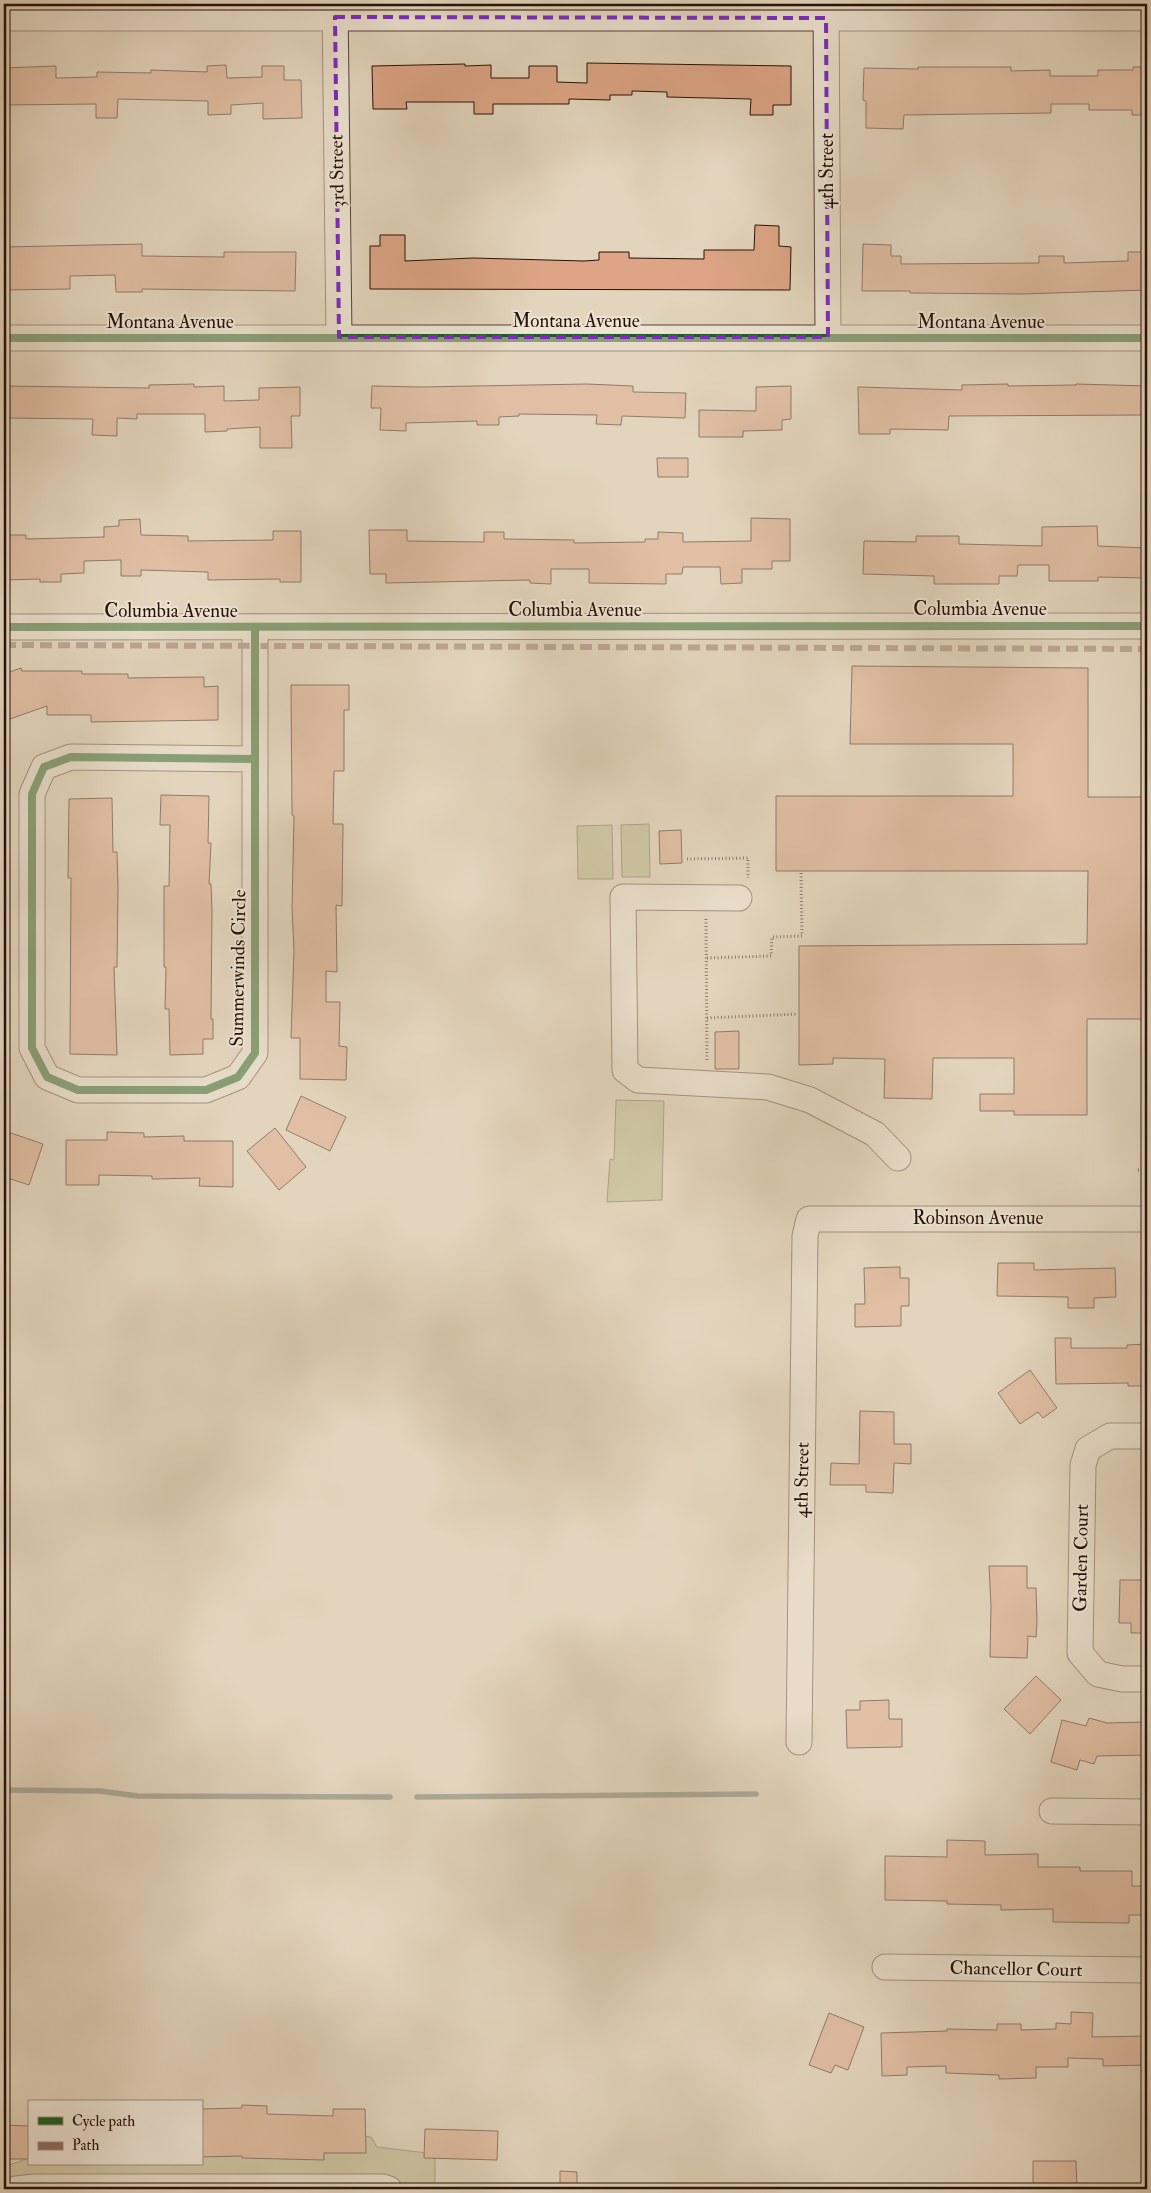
<svg xmlns="http://www.w3.org/2000/svg" width="1151" height="2193" font-family="'IM FELL Double Pica',serif">
<style>
.green{fill:#babb8d;stroke:#70664a}
.lines{fill:none;stroke-linecap:round;stroke-linejoin:round}
.stream{stroke:#697570;stroke-width:5.5}
.building{fill:#dda585;stroke:#261008}
.minor-casing{stroke:#554135;stroke-width:27}
.path{stroke:#261008;stroke-width:3;stroke-dasharray:1 2.5;stroke-linecap:butt}
.minor{stroke:#ede4d4;stroke-width:25}
.quiet{stroke:#8d6e63;stroke-width:6;stroke-dasharray:12 6;stroke-linecap:butt}
.cycleway-casing{stroke:#ede4d4;stroke-width:11}
.cycleway{stroke:#1b5e20;stroke-width:8}
.marked{fill:none;stroke:#7b2cbf;stroke-width:4;stroke-dasharray:10 6;stroke-linejoin:round}
.labels{text-anchor:middle;dominant-baseline:central;stroke-width:4;stroke-linejoin:round;paint-order:stroke}
.street-label{font-size:19px;fill:#261008;stroke:#ede4d4}
</style>
<rect width="100%" height="100%" fill="#e3d5bd"/>
<filter id="stains"><feTurbulence type="fractalNoise" baseFrequency=".004" numOctaves="4"/><feColorMatrix values="0 0 0 0 .2 0 0 0 0 .09 0 0 0 0 .02 0 0 0 .5 -.17"/></filter>
<radialGradient id="worn" r=".72"><stop offset=".6" stop-color="#630" stop-opacity="0"/><stop offset="1" stop-color="#630" stop-opacity=".3"/></radialGradient>
<g class="green">
<path d="M355,4H810L808,6L357,7Z"/>
<path d="M649,824L650,877H622L621,825Z"/>
<path d="M612,825L613,879H578L577,826Z"/>
<path d="M616,1100L664,1101L662,1200L607,1202L610,1159L614,1160Z"/>
<path d="M214,2123L371,2137L377,2147L435,2154V2189H4V2167L29,2158V2164H201V2129Z"/>
</g>
<g class="lines">
<g class="stream">
<path d="M4,1790L100,1791L138,1796L390,1797"/>
<path d="M417,1797L756,1794"/>
</g>
</g>
<g class="building">
<path d="M587,63L791,66V105H773V115H750L751,99L667,97V92L632,91V95H610V100L569,99V104H493V114H474V102H406L407,109H373L372,66L465,64V66L491,65V78H529V66H557V82L587,83Z"/>
<path d="M226,65L227,78L262,77V66H284V80H301L302,118L263,119V103L231,105V114L208,115V101L118,99L117,118H96V104L4,105V68L56,66V78L97,77V72L151,73V70L207,72V66Z"/>
<path d="M918,67H1011V71L1050,70V76H1098V70H1133V67H1147V115H1132V110H1089V104H1051V113L904,115L903,129L866,128V101L863,100L864,68L918,69Z"/>
<path d="M755,225L779,226V246L791,247L790,290L370,289V246H380V235H405V261L473,258L584,261L599,260V252H629V258L704,259V250H754Z"/>
<path d="M142,244V256L224,257V252H296L295,291L142,289V292H116L115,275L70,276V289L4,290V247Z"/>
<path d="M863,244L891,245V256H901V264L1039,263V256H1064V263L1128,261V252H1147V290L1021,294L910,293V291H862Z"/>
<path d="M194,384V387L224,386V401L259,400V388L300,387V416H291L292,448H260V427L227,429V431L205,432V414H137V419L117,418V436L92,435L93,419L4,418V386L149,388V385Z"/>
<path d="M587,384L633,386V392L686,393L685,418L622,416L621,425L596,424L597,415L519,414V416L499,417V425H477V421L406,423V431L380,430L381,408H371L372,386L420,387Z"/>
<path d="M1008,384V386L1076,385V384L1147,386V415L949,416L948,430L890,429V434H859L858,387L962,390V385Z"/>
<path d="M791,386V419L782,420V430L743,431V437H699V410L756,411V387Z"/>
<path d="M657,458H688V477H658Z"/>
<path d="M751,518L790,519V561H772V569H742V583L721,584L720,567H683L682,574H666V584L589,583V569H551V584L530,583V580L386,583V574H370L369,530H407V541L484,542V532H504V539L574,540V543L645,542V539H658V532L683,533V542L751,541Z"/>
<path d="M140,519L141,535L188,536V541L273,540V531H301V582H280V579L208,580V572L141,570V576H121V560L84,561V573L61,574V582H40V579L4,580V535H26V539L104,537V527L119,526V520Z"/>
<path d="M1097,526L1098,546L1147,548V578L1098,577V581H1049V565H1018L1017,576H999V584H934V576L863,574L864,541L916,542V536H959V544L1042,546V527Z"/>
<path d="M852,666L1088,668V797H1147V1019H1087V1115H1014V1111H980V1094H1014V1058H933L932,1099L884,1098L885,1059L833,1058V1064L799,1065V946L1087,944L1088,871H776V796H1013V744H850Z"/>
<path d="M21,668L22,671H82V674H128V678L204,677V687L218,686V720L91,722V715H47V706L4,721V674Z"/>
<path d="M291,685H349V710H344V771H334L333,824H343L342,906L336,905L337,972L326,971V1002H340L339,1046L347,1047L346,1080L300,1079V1038H291L294,950L292,908L294,816L292,815Z"/>
<path d="M161,795L209,796L208,843H211L209,884H211L212,911L211,1019H213V1039H203V1054L170,1055L169,1009H165L166,967H164V886H169L170,825H160Z"/>
<path d="M112,798L113,852H117L118,888L117,967H114L117,1055L70,1054L71,878H68L69,799Z"/>
<path d="M681,830L682,863L660,864L659,831Z"/>
<path d="M739,1031V1069H715V1032Z"/>
<path d="M301,1096L346,1117L330,1151L286,1130Z"/>
<path d="M275,1128L306,1167L279,1190L247,1151Z"/>
<path d="M8,1132L43,1144L29,1185L5,1177L9,1167L4,1165V1145Z"/>
<path d="M107,1132L144,1133V1137L184,1136V1141H233V1187L199,1186L200,1178L152,1179V1176L99,1175V1185H66V1140H107Z"/>
<path d="M998,1263H1034V1270L1115,1268L1116,1297L1094,1298V1308H1068V1297L997,1296Z"/>
<path d="M900,1267V1278H909V1306H901V1326L855,1327V1304H865L864,1268Z"/>
<path d="M1055,1338H1071V1348H1127V1345L1147,1344V1386H1128V1383L1056,1384Z"/>
<path d="M1030,1370L1057,1408L1043,1418L1038,1412L1020,1424L998,1393Z"/>
<path d="M860,1411L894,1412V1444H911V1464L894,1463L893,1493L866,1492V1485H830L831,1463L859,1464Z"/>
<path d="M989,1566H1027V1588H1036L1037,1622L1036,1637L1028,1636L1027,1658L990,1657L991,1606Z"/>
<path d="M1120,1580H1147V1633H1131V1623H1119Z"/>
<path d="M1036,1676L1061,1700L1030,1734L1004,1709Z"/>
<path d="M889,1700V1719H902V1747L847,1748L846,1710H860V1701Z"/>
<path d="M1089,1718L1107,1723L1147,1722V1755L1097,1756L1094,1764L1080,1760L1077,1770L1051,1762L1062,1720L1086,1726Z"/>
<path d="M947,1840L985,1841V1855L1038,1854V1867H1080V1871H1132V1886H1147V1915H1129V1923L1053,1922V1909L1001,1910V1905L947,1904V1901L885,1900V1856L947,1857Z"/>
<path d="M1071,2012L1093,2013L1092,2037L1147,2036V2065L1103,2066V2059L1068,2058V2067H1036V2078L999,2079V2075L946,2073V2066L907,2067V2075L882,2076L881,2033L947,2031V2029L997,2030V2024H1021V2030L1056,2029V2023L1071,2024Z"/>
<path d="M829,2013L864,2027L848,2070L835,2065L831,2073L809,2065Z"/>
<path d="M242,2105L267,2106V2114L333,2116V2109H365L366,2153H324V2160L242,2158V2156L201,2157V2109L242,2108Z"/>
<path d="M4,2125L29,2126V2159H4Z"/>
<path d="M425,2129L498,2131L497,2160L424,2158Z"/>
<path d="M1033,2161H1076L1077,2189H1033Z"/>
<path d="M560,2171L577,2172V2189H560Z"/>
</g>
<g class="lines">
<defs>
<g id="minor">
<path d="M335,4L339,337"/>
<path d="M826,4L828,337"/>
<path d="M4,18H1147"/>
<path d="M4,338H1147"/>
<path d="M4,627L1147,626"/>
<path d="M255,627V759L71,757L44,767L32,794V1048L47,1077L78,1090H206L238,1077L255,1053V759"/>
<path d="M739,898L623,897L625,1070L638,1080L768,1087L810,1100L875,1134L898,1158"/>
<path d="M1147,1436H1110L1088,1449L1083,1465L1080,1653L1098,1674L1122,1679H1147"/>
<path d="M799,1742L805,1236L809,1219H1147"/>
<path d="M1052,1811L1147,1812"/>
<path d="M885,1967L1147,1970"/>
<path d="M16,2189L35,2187H383L389,2189"/>
</g>
</defs>
<use href="#minor" class="minor-casing"/>
<g class="path">
<path d="M687,859L748,858V878"/>
<path d="M706,919L707,1062"/>
<path d="M707,958L771,956L772,937L802,936L801,871"/>
<path d="M707,1018L798,1014"/>
<path d="M1138,1170H1147"/>
</g>
<use href="#minor" class="minor"/>
<path class="quiet" d="M4,645L1147,649"/>
<defs>
<g id="cycleway">
<path d="M4,338H1147"/>
<path d="M4,627L1147,626"/>
<path d="M255,627V759L71,757L44,767L32,794V1048L47,1077L78,1090H206L238,1077L255,1053V759"/>
</g>
</defs>
<use href="#cycleway" class="cycleway-casing"/>
<use href="#cycleway" class="cycleway"/>
</g>
<path d="M0 0H1151V2193H0ZM335,17L826,18L828,337H339Z" fill="#e3d5bd" fill-opacity=".55" fill-rule="evenodd"/>
<path class="marked" d="M335,17L826,18L828,337H339Z"/>
<g class="labels">
<g class="street-label">
<text transform="translate(337 171) rotate(-91)">3rd Street</text>
<text transform="translate(827 171) rotate(-90)">4th Street</text>
<text x="576" y="321">Montana Avenue</text>
<text x="170" y="322">Montana Avenue</text>
<text x="981" y="322">Montana Avenue</text>
<text x="980" y="609">Columbia Avenue</text>
<text x="575" y="610">Columbia Avenue</text>
<text x="171" y="611">Columbia Avenue</text>
<text transform="translate(238 968) rotate(-89)">Summerwinds Circle</text>
<text x="978" y="1218">Robinson Avenue</text>
<text transform="translate(802 1480) rotate(-89)">4th Street</text>
<text transform="translate(1081 1558) rotate(-89)">Garden Court</text>
<text transform="translate(1016 1969) rotate(1)">Chancellor Court</text>
</g>
</g>
<rect width="1151" height="2193" fill="none" stroke="#e3d5bd" stroke-width="20"/>
<rect x="5" y="5" width="1141" height="2183" fill="none" stroke="#261008" stroke-width="2.5"/>
<rect x="10" y="10" width="1131" height="2173" fill="none" stroke="#261008"/>
<rect x="28" y="2100" width="175" height="65" fill="#ede4d4" stroke="#9d8f82"/>
<rect x="38" y="2117" width="25" height="8" fill="#1b5e20" stroke="#9d8f82"/>
<text x="72" y="2126" font-size="15" fill="#261008">Cycle path</text>
<rect x="38" y="2142" width="25" height="8" fill="#8d6e63" stroke="#9d8f82"/>
<text x="72" y="2150" font-size="15" fill="#261008">Path</text>
<rect width="100%" height="100%" filter="url(#stains)"/>
<rect width="100%" height="100%" fill="url(#worn)"/>
</svg>
